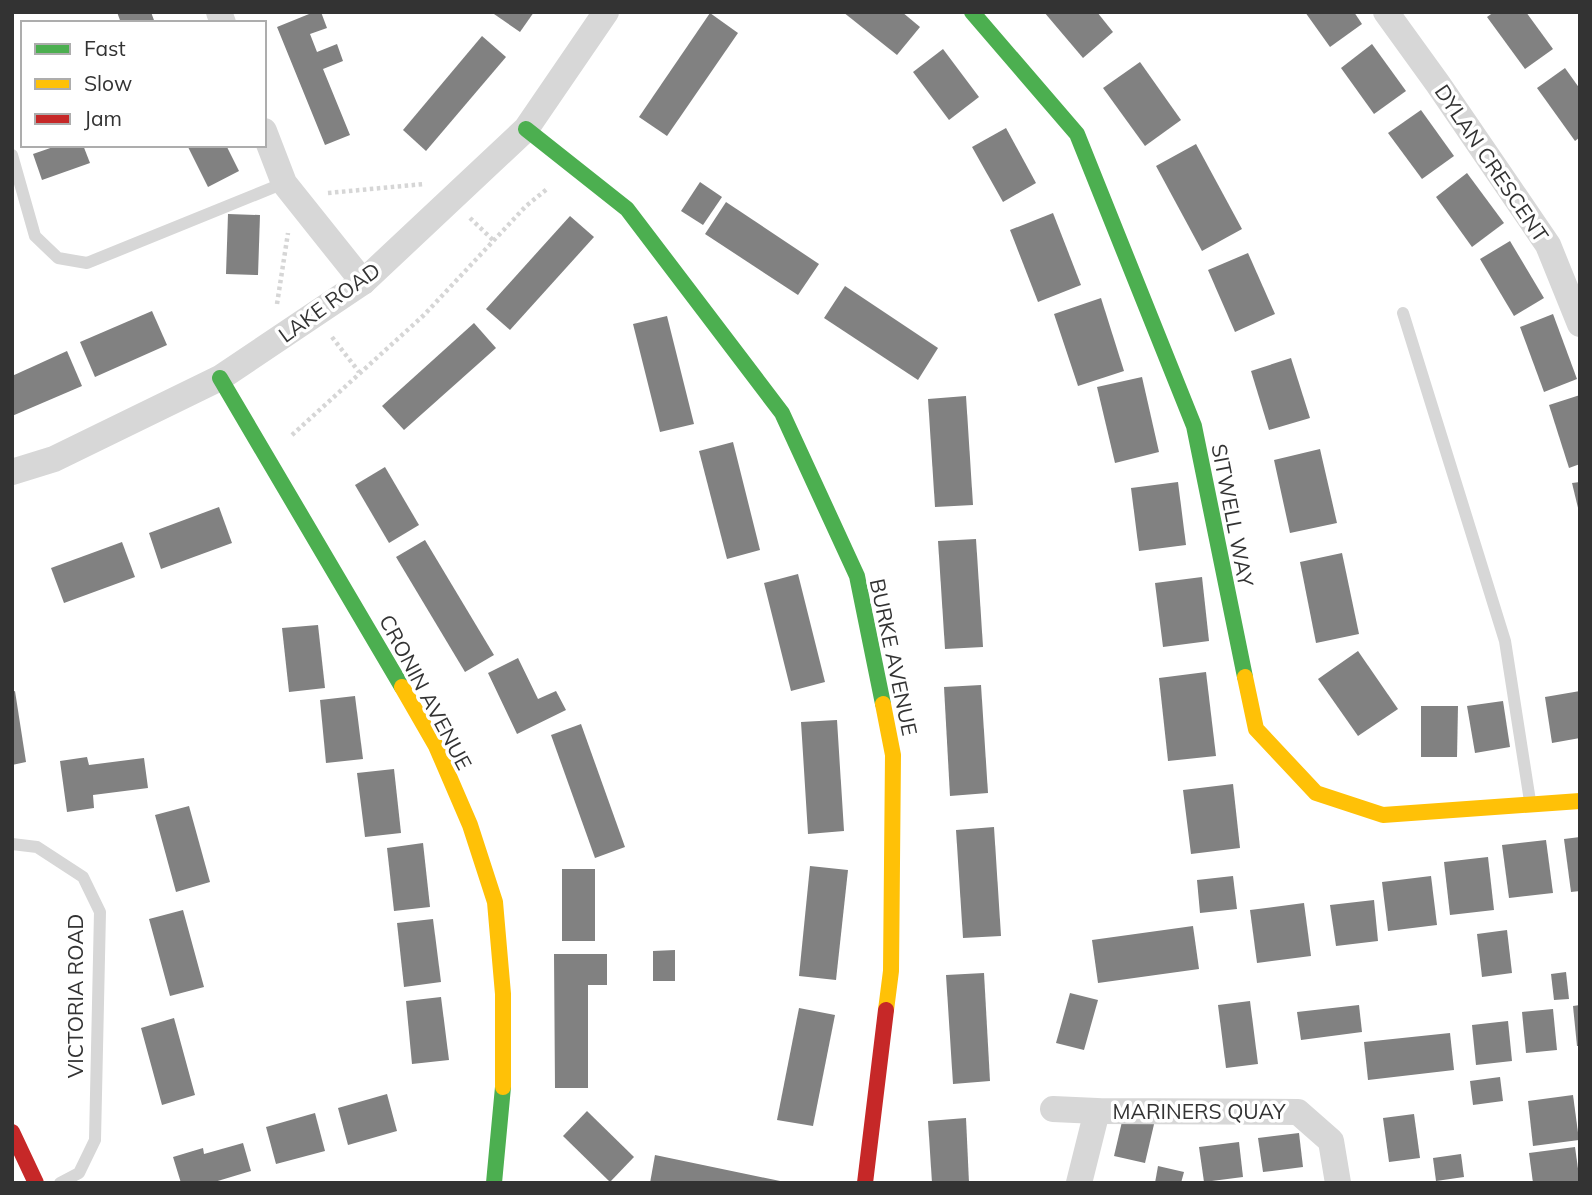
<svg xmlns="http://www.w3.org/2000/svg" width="1592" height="1195" font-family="Mulish,sans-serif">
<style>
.building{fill:#818181}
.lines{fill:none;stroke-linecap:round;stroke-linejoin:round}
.path{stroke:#d6d6d6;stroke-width:4.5;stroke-dasharray:3.5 3.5;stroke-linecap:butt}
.lane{stroke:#d7d7d7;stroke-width:12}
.street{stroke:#d7d7d7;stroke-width:26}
.fast{stroke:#4caf50;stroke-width:16}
.slow{stroke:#ffc107;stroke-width:16}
.jam{stroke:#c62828;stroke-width:16}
.labels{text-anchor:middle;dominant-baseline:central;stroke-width:7;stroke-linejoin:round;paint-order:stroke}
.street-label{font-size:21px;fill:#333;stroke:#fff}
</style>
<rect width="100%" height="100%" fill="#fff"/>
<g class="building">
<path d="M117,12H151L155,23H121Z"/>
<path d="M314,12H321L327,28L310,34L317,52L337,44L343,61L323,69L350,135L325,145L277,27Z"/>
<path d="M495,12H534L520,32L494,14Z"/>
<path d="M843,12H902L920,27L897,55Z"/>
<path d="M1044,12H1097L1113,32L1083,58Z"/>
<path d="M1305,12H1354L1362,24L1330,47Z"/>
<path d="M1494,12H1526L1553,49L1525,69L1487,17Z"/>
<path d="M710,13L738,33L667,136L639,117Z"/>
<path d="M482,36L506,57L426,151L403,130Z"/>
<path d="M1372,44L1406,91L1374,114L1341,68Z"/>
<path d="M943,49L979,97L949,120L913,72Z"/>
<path d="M1140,62L1181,120L1145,146L1103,88Z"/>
<path d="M1565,68L1580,89V137L1575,141L1537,88Z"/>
<path d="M1421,110L1454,156L1422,179L1388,133Z"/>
<path d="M1006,128L1036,183L1003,202L972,147Z"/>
<path d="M1196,144L1242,229L1202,251L1156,166Z"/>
<path d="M59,145H83L90,163L42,180L33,154Z"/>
<path d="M187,145H226L239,171L208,187Z"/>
<path d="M1467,173L1504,223L1472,247L1436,197Z"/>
<path d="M700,182L722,197L703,225L681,211Z"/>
<path d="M726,202L819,264L798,295L705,234Z"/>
<path d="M1053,213L1081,285L1038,302L1010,230Z"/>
<path d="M228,214L260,215L258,275L226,274Z"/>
<path d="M570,216L594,237L510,330L486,309Z"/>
<path d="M1510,241L1544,298L1514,316L1480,259Z"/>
<path d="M1248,253L1275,314L1235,332L1208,270Z"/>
<path d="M845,286L938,348L918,380L824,318Z"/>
<path d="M1101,298L1124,371L1078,386L1054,314Z"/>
<path d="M152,311L167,345L95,377L80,342Z"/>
<path d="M1553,314L1577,379L1544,392L1520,327Z"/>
<path d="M667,316L694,424L660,432L633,324Z"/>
<path d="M474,323L496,348L404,430L382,406Z"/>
<path d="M67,351L82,386L12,416V376Z"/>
<path d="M1291,358L1310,418L1269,430L1251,371Z"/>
<path d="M1142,377L1159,452L1115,463L1097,387Z"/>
<path d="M1580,395V464L1569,468L1549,405Z"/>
<path d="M966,396L973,505L935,507L928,399Z"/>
<path d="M733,442L760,550L727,559L699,451Z"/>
<path d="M1320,449L1337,523L1290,533L1274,460Z"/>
<path d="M385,467L419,525L389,543L355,485Z"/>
<path d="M1178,482L1186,545L1139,551L1131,488Z"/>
<path d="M1580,482V512H1579L1572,483Z"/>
<path d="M219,507L232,543L161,569L149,533Z"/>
<path d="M976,539L983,647L945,649L938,541Z"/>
<path d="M425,540L494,655L465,672L396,557Z"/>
<path d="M122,542L135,577L64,603L51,568Z"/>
<path d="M1342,553L1359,634L1316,643L1300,562Z"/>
<path d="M798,574L825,682L791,691L764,583Z"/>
<path d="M1202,577L1209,641L1163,647L1155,583Z"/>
<path d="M318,625L325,688L289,692L282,628Z"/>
<path d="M1358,651L1398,709L1358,736L1318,679Z"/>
<path d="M518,658L538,699L556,691L566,710L517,734L488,673Z"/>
<path d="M1206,672L1216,756L1168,761L1159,678Z"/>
<path d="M981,685L988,793L950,796L944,687Z"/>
<path d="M15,691L26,762L12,765V692Z"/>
<path d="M1580,691V738L1552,743L1545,697Z"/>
<path d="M355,696L363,759L326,763L320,700Z"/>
<path d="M1503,701L1510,747L1475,753L1467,706Z"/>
<path d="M1421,706H1458L1457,757H1421Z"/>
<path d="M837,720L844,831L808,834L801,722Z"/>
<path d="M581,724L625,847L595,858L551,735Z"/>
<path d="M87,757L89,765L144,758L148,788L93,795L94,808L67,812L60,761Z"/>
<path d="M394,769L401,833L365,837L357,773Z"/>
<path d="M1233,784L1240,848L1191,854L1183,790Z"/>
<path d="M189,806L210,882L176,892L155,815Z"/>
<path d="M994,827L1001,936L963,938L956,830Z"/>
<path d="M1580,837V891L1571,892L1564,839Z"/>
<path d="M1546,840L1553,893L1509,898L1502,845Z"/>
<path d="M423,843L430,907L394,911L387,848Z"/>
<path d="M1488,857L1494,910L1450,915L1444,862Z"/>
<path d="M810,866L848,870L836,980L799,976Z"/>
<rect x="562" y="869" width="33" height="72"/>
<path d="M1233,876L1237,909L1200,913L1197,880Z"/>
<path d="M1431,876L1437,925L1388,931L1382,882Z"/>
<path d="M1374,900L1378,941L1336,946L1330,905Z"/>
<path d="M1304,903L1311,956L1257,963L1250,910Z"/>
<path d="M183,910L204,987L170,996L149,919Z"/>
<path d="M433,919L441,982L404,987L397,923Z"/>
<path d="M1193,926L1199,969L1098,983L1092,940Z"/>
<path d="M1507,930L1512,973L1482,977L1477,934Z"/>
<path d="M675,950V981H653V951Z"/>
<path d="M554,954H607V985H588V1088H555Z"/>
<path d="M1566,972L1569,999L1554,1000L1551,974Z"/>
<path d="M984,973L990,1081L953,1084L946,975Z"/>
<path d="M1070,993L1098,1000L1084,1050L1056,1043Z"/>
<path d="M441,997L449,1060L412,1064L406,1001Z"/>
<path d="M1250,1001L1258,1064L1226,1068L1218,1005Z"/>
<path d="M1359,1005L1362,1032L1301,1040L1297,1012Z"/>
<path d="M1580,1005V1046H1577L1573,1006Z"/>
<path d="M799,1008L835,1015L813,1126L777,1120Z"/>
<path d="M1553,1009L1557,1050L1526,1053L1522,1012Z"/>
<path d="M174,1018L195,1095L162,1105L141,1028Z"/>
<path d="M1508,1021L1512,1061L1476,1065L1472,1025Z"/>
<path d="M1450,1033L1454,1070L1368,1080L1364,1042Z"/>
<path d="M1500,1077L1503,1101L1473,1105L1470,1081Z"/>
<path d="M387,1094L397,1131L348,1145L338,1108Z"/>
<path d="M1573,1095L1579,1140L1533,1146L1528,1101Z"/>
<path d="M587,1111L634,1157L610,1182L563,1136Z"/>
<path d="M315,1113L325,1151L276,1164L266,1127Z"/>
<path d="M1124,1113L1155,1120L1145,1163L1114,1156Z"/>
<path d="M1414,1114L1420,1158L1389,1162L1383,1118Z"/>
<path d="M966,1118L969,1183H932L928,1121Z"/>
<path d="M1299,1133L1303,1167L1263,1172L1258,1138Z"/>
<path d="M1239,1142L1243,1177L1204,1182L1199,1147Z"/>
<path d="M243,1143L251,1171L211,1183H181L173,1157L203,1148L204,1154Z"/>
<path d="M1575,1147L1580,1183H1533L1529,1153Z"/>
<path d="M1461,1154L1464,1177L1436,1181L1433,1158Z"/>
<path d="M655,1155L785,1182L784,1183H650Z"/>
<path d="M1158,1166L1184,1172L1181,1183H1155Z"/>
</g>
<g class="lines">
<g class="path">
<path d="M328,193L424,184"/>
<path d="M470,218L494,241"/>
<path d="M277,304L288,233"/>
<path d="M332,337L359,372"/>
<path d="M292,435L424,315L526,206L547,189"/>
</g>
<g class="lane">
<path d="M12,155L35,236L58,258L87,263L284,183"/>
<path d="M1403,313L1505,641L1530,801"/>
<path d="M12,844L37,847L83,877L100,912L95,1140L79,1173L60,1183"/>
</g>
<g class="street">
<path d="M219,12L223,23"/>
<path d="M1386,12L1438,84L1548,245L1580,324"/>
<path d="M264,131L284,183L363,282"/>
<path d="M12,472L54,459L220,378L363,282L526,129L606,12"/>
<path d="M1053,1109L1097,1111L1298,1112L1331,1141L1338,1183"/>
<path d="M1079,1183L1097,1111"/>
</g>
<g class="fast">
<path d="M972,12L1077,134L1194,426L1245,677"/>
<path d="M526,129L627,209L782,413L857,576L883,704"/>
<path d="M220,378L402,687"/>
<path d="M494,1183L503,1087"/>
</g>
<g class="slow">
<path d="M1245,677L1256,729L1316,793L1383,815L1580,801"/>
<path d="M402,687L436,746L470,825L495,902L503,994V1087"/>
<path d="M883,704L893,755L891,971L886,1010"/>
</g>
<g class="jam">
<path d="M12,1132L36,1183"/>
<path d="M865,1183L886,1010"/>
</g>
</g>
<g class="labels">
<g class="street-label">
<text transform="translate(1492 163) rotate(56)">DYLAN CRESCENT</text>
<text transform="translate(329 302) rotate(-36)">LAKE ROAD</text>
<text transform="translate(1233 515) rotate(79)">SITWELL WAY</text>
<text transform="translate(894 657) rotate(78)">BURKE AVENUE</text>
<text transform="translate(426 692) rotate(62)">CRONIN AVENUE</text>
<text transform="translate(75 996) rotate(-90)">VICTORIA ROAD</text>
<text x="1199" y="1111">MARINERS QUAY</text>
</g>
</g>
<rect width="1592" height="1195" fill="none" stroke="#333333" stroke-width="28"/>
<rect x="21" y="21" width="245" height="126" fill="#ffffff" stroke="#adadad" stroke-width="2"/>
<rect x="35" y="44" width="35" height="10" fill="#4caf50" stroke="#adadad" stroke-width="2"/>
<text x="84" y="56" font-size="21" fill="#333333">Fast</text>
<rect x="35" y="79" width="35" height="10" fill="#ffc107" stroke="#adadad" stroke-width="2"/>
<text x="84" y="91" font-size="21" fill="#333333">Slow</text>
<rect x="35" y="114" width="35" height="10" fill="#c62828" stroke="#adadad" stroke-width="2"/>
<text x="84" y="126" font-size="21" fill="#333333">Jam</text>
</svg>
